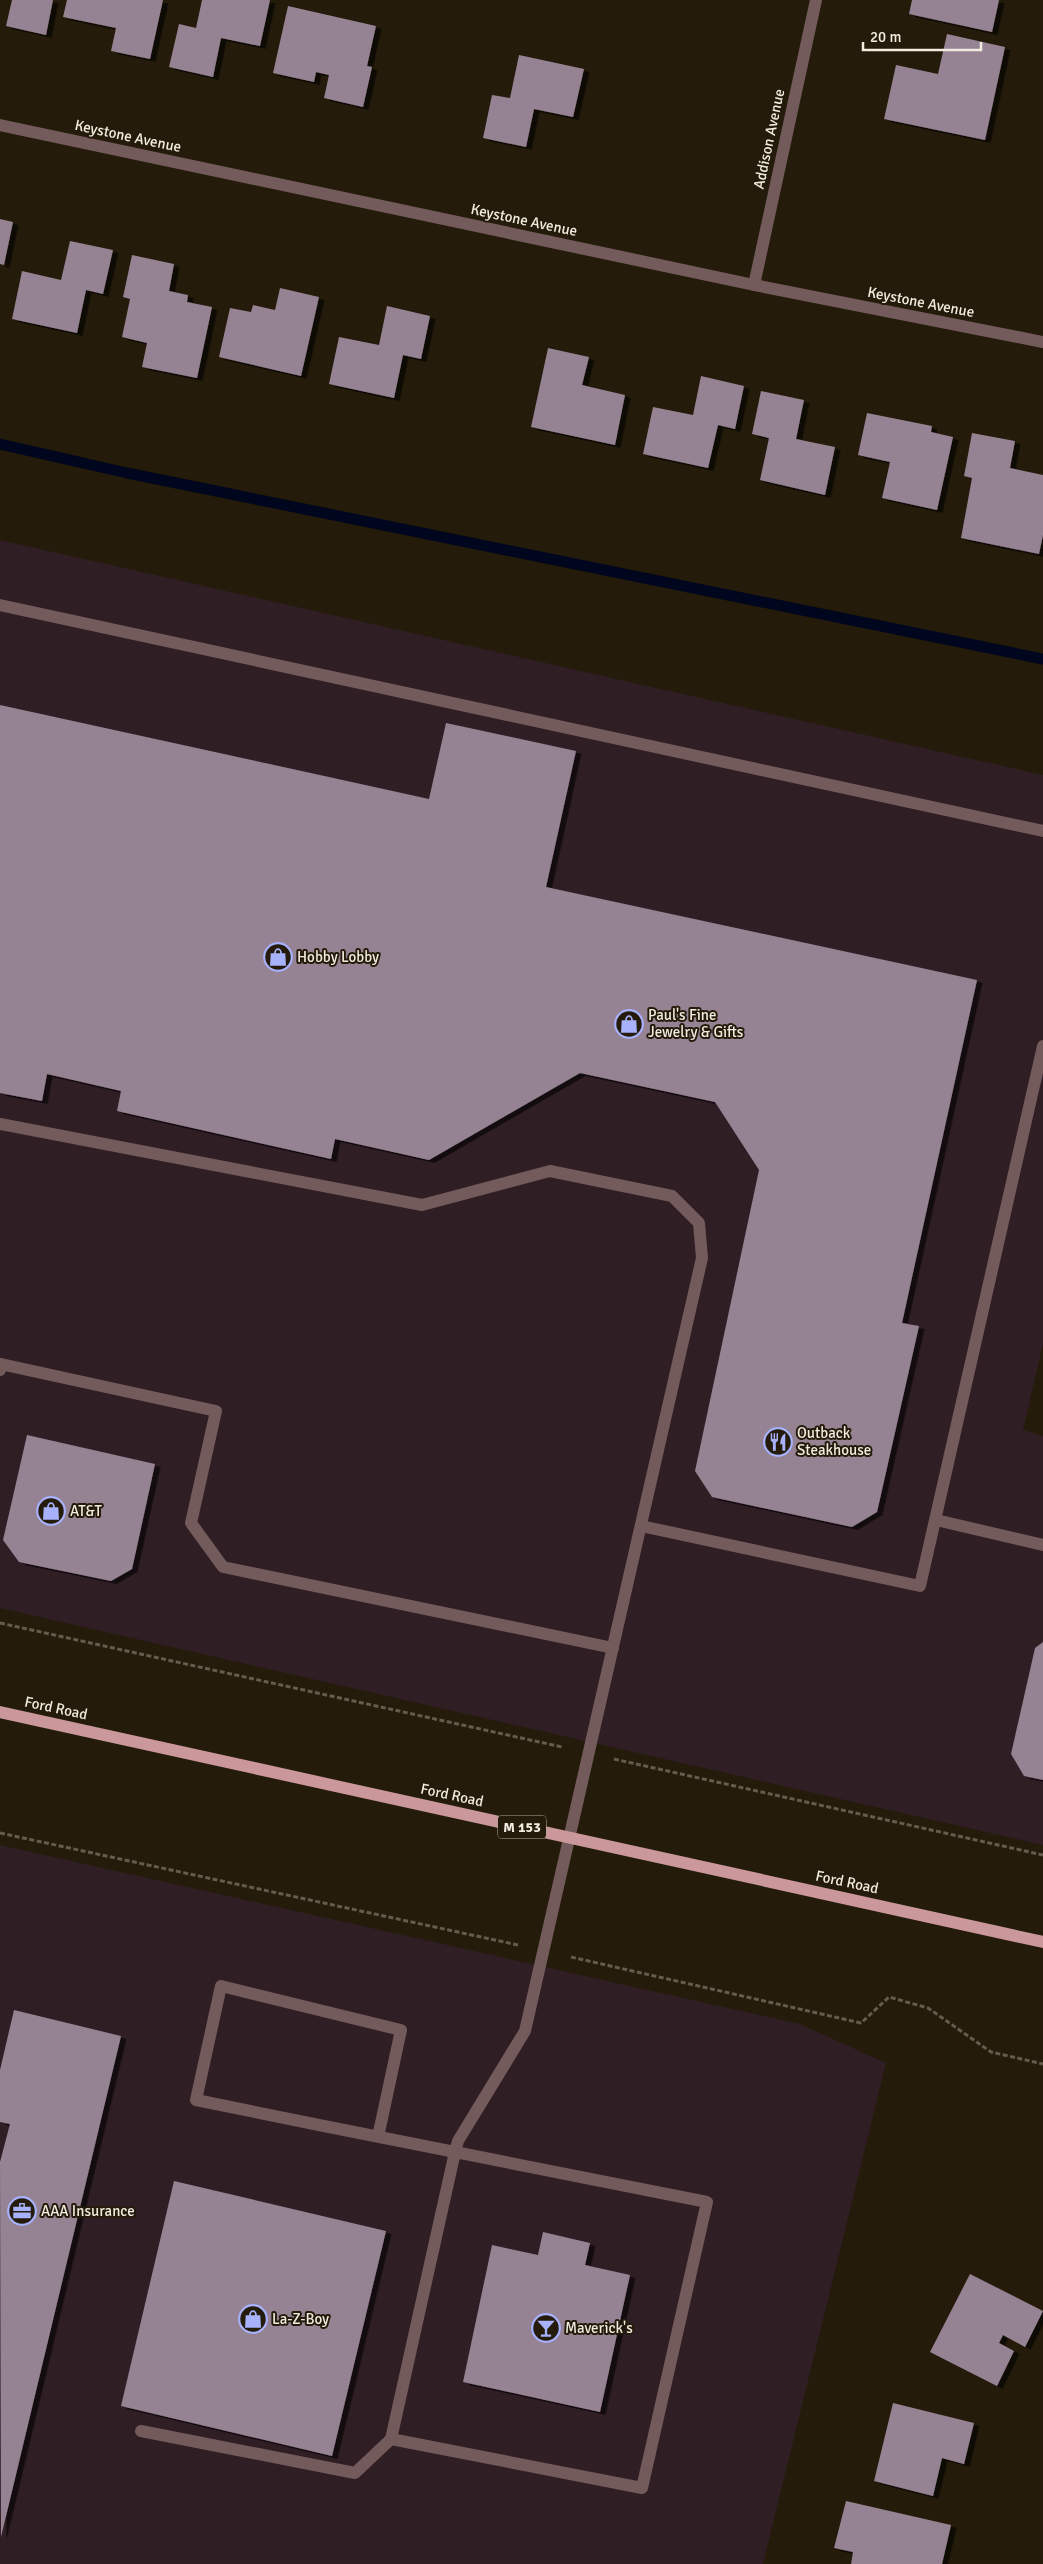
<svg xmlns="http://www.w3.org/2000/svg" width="1043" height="2564" font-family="Signika,sans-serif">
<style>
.commercial{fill:#301e25}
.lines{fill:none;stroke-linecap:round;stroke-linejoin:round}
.stream{stroke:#00061d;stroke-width:11}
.building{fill:#958293;filter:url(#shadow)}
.path{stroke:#645c4d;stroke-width:3;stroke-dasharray:5 2.5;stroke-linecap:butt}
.lane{stroke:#735a5b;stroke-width:12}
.street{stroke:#735a5b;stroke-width:12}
.primary{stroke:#ca979a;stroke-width:12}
.labels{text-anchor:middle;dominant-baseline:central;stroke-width:4;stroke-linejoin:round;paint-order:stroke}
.shield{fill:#241b0a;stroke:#b4ada0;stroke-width:1}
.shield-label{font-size:14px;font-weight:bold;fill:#f1ebe0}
.street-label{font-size:15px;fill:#f1ebe0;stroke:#241b0a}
.poi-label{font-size:15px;fill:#f1ebe0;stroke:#241b0a;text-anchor:start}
</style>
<defs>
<filter id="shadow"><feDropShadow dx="5.5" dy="3" stdDeviation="0" flood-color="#0009"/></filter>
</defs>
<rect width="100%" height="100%" fill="#241b0a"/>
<g class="commercial">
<path d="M0,540L1043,775V1344L1023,1430L1043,1436V1845L0,1608Z"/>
<path d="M0,1845L800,2024L886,2063L763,2564H0Z"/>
</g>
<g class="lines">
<path class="stream" d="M0,444L127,473L1043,659"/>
</g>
<g class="building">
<path d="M12,0H53L46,35L6,26Z"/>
<path d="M67,0H163L150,59L111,51L116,28L63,17Z"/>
<path d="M202,0H270L260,46L221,38L213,77L169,67L179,24L196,28Z"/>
<path d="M912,0H999L992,32L909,14Z"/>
<path d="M288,6L376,26L367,66L372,67L363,107L324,98L329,75L316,72L314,82L273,73Z"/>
<path d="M947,34L1005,47L985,140L884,119L896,65L938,74Z"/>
<path d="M519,55L584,69L573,117L534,109L526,147L483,138L492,95L510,98Z"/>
<path d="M0,219L13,222L4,265L0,264Z"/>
<path d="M70,241L113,250L103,294L86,290L77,333L12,319L22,271L61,280Z"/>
<path d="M132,255L174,264L169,291L188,295L187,302L212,307L197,378L142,367L147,343L122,337L130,299L123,297Z"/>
<path d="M280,288L319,297L301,376L219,357L230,308L251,312L253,305L275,310Z"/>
<path d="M387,306L430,316L421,359L403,355L394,398L329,384L339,337L379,345Z"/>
<path d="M548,348L589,357L582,385L625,395L615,445L531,427Z"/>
<path d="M701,376L744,386L735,429L718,425L708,468L643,454L653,407L693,415Z"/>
<path d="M761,391L804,400L796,439L835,447L825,495L760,480L769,438L752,434Z"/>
<path d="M867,413L932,426L931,432L953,437L937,510L882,498L890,462L858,455Z"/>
<path d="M972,433L1015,441L1010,468L1043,475V535L1039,554L961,538L972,478L964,476Z"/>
<path d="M0,705L429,799L446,723L576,751L546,887L977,980L902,1323L919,1326L877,1512L852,1527L712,1497L695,1471L759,1170L715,1102L580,1073L429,1160L335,1139L331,1159L117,1111L121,1091L47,1074L42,1101L0,1093Z"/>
<path d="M27,1435L155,1464L132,1569L111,1581L19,1562L3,1540Z"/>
<path d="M1043,1642V1780L1024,1776L1011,1754L1035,1648Z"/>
<path d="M14,2010L121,2036L1,2537L0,2162L10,2124L0,2122V2070Z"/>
<path d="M174,2181L386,2231L332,2456L121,2406Z"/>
<path d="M543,2232L590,2243L585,2265L630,2275L600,2412L463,2382L492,2245L538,2255Z"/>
<path d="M970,2274L1043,2311L1025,2347L1003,2335L999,2343L1014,2351L997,2386L930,2352Z"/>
<path d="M893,2403L974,2423L964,2464L942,2458L933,2496L874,2481Z"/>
<path d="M846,2501L951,2525L942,2564H851L853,2552L834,2548Z"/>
</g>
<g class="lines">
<g class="path">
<path d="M0,1623L562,1747"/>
<path d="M614,1759L1043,1855"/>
<path d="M0,1833L518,1945"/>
<path d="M571,1957L861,2023L889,1997L928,2008L991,2052L1043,2064"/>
</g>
<g class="lane">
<path d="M0,605L1043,831"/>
<path d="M0,1124L422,1205L550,1171L672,1196L699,1223L702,1258L525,2031L458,2141L455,2152L391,2439L642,2488L707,2202C536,2168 366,2135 196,2100L221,1986L401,2030L378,2137"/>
<path d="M0,1370L1,1364L216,1411L191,1523L223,1567L613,1648"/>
<path d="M936,1520L1043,1545"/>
<path d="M641,1526L920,1586L1043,1046"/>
<path d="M141,2431L355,2473L391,2439"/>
</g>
<g class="street">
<path d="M0,125L754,285L1043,342"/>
<path d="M754,285L816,0"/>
</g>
<path class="primary" d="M0,1712L1043,1942"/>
</g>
<defs>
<symbol id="shop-ring" viewBox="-11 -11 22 22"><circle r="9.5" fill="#241b0a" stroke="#a7b1fc" stroke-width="1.5"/><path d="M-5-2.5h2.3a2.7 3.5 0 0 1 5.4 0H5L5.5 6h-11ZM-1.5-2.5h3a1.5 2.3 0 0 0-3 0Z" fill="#a7b1fc"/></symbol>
<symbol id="restaurant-ring" viewBox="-11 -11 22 22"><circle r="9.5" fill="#241b0a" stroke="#a7b1fc" stroke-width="1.5"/><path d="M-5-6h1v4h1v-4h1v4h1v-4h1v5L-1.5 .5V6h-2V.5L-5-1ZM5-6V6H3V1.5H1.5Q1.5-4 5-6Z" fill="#a7b1fc"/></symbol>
<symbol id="office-ring" viewBox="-11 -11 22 22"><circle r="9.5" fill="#241b0a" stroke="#a7b1fc" stroke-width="1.5"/><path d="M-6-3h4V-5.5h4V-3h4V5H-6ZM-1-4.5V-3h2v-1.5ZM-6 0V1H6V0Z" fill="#a7b1fc"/></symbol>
<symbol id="bar-ring" viewBox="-11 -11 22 22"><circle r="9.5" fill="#241b0a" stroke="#a7b1fc" stroke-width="1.5"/><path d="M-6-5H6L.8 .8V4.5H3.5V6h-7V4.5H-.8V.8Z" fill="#a7b1fc"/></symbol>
</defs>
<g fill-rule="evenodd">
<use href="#shop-ring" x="262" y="941" width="32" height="32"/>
<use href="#shop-ring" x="613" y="1008" width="32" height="32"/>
<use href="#restaurant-ring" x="762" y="1426" width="32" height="32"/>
<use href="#shop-ring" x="35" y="1495" width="32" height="32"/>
<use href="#office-ring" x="6" y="2195" width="32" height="32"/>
<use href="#shop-ring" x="237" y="2303" width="32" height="32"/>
<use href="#bar-ring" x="530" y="2312" width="32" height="32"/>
</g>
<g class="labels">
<rect class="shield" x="498" y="1815.5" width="48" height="23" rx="4"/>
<g class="shield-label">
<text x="522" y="1827">M 153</text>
</g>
<g class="street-label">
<text transform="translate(128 136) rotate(12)">Keystone Avenue</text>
<text transform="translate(769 139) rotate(-78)">Addison Avenue</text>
<text transform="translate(524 220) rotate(12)">Keystone Avenue</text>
<text transform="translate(921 302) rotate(11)">Keystone Avenue</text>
<text transform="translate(56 1708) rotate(12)">Ford Road</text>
<text transform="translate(452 1795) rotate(12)">Ford Road</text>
<text transform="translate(847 1882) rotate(12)">Ford Road</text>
</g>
<g class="poi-label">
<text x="297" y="957">Hobby Lobby</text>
<text x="648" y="1015">Paul's Fine<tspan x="648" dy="17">Jewelry &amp; Gifts</tspan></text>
<text x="797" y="1433">Outback<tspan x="797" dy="17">Steakhouse</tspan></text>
<text x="70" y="1511">AT&amp;T</text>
<text x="41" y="2211">AAA Insurance</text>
<text x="272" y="2319">La-Z-Boy</text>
<text x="565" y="2328">Maverick's</text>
</g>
</g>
<path d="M863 42v8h118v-8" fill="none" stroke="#f1ebe0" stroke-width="2.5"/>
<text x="870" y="42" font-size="15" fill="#f1ebe0" stroke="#241b0a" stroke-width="4" paint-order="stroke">20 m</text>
</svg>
